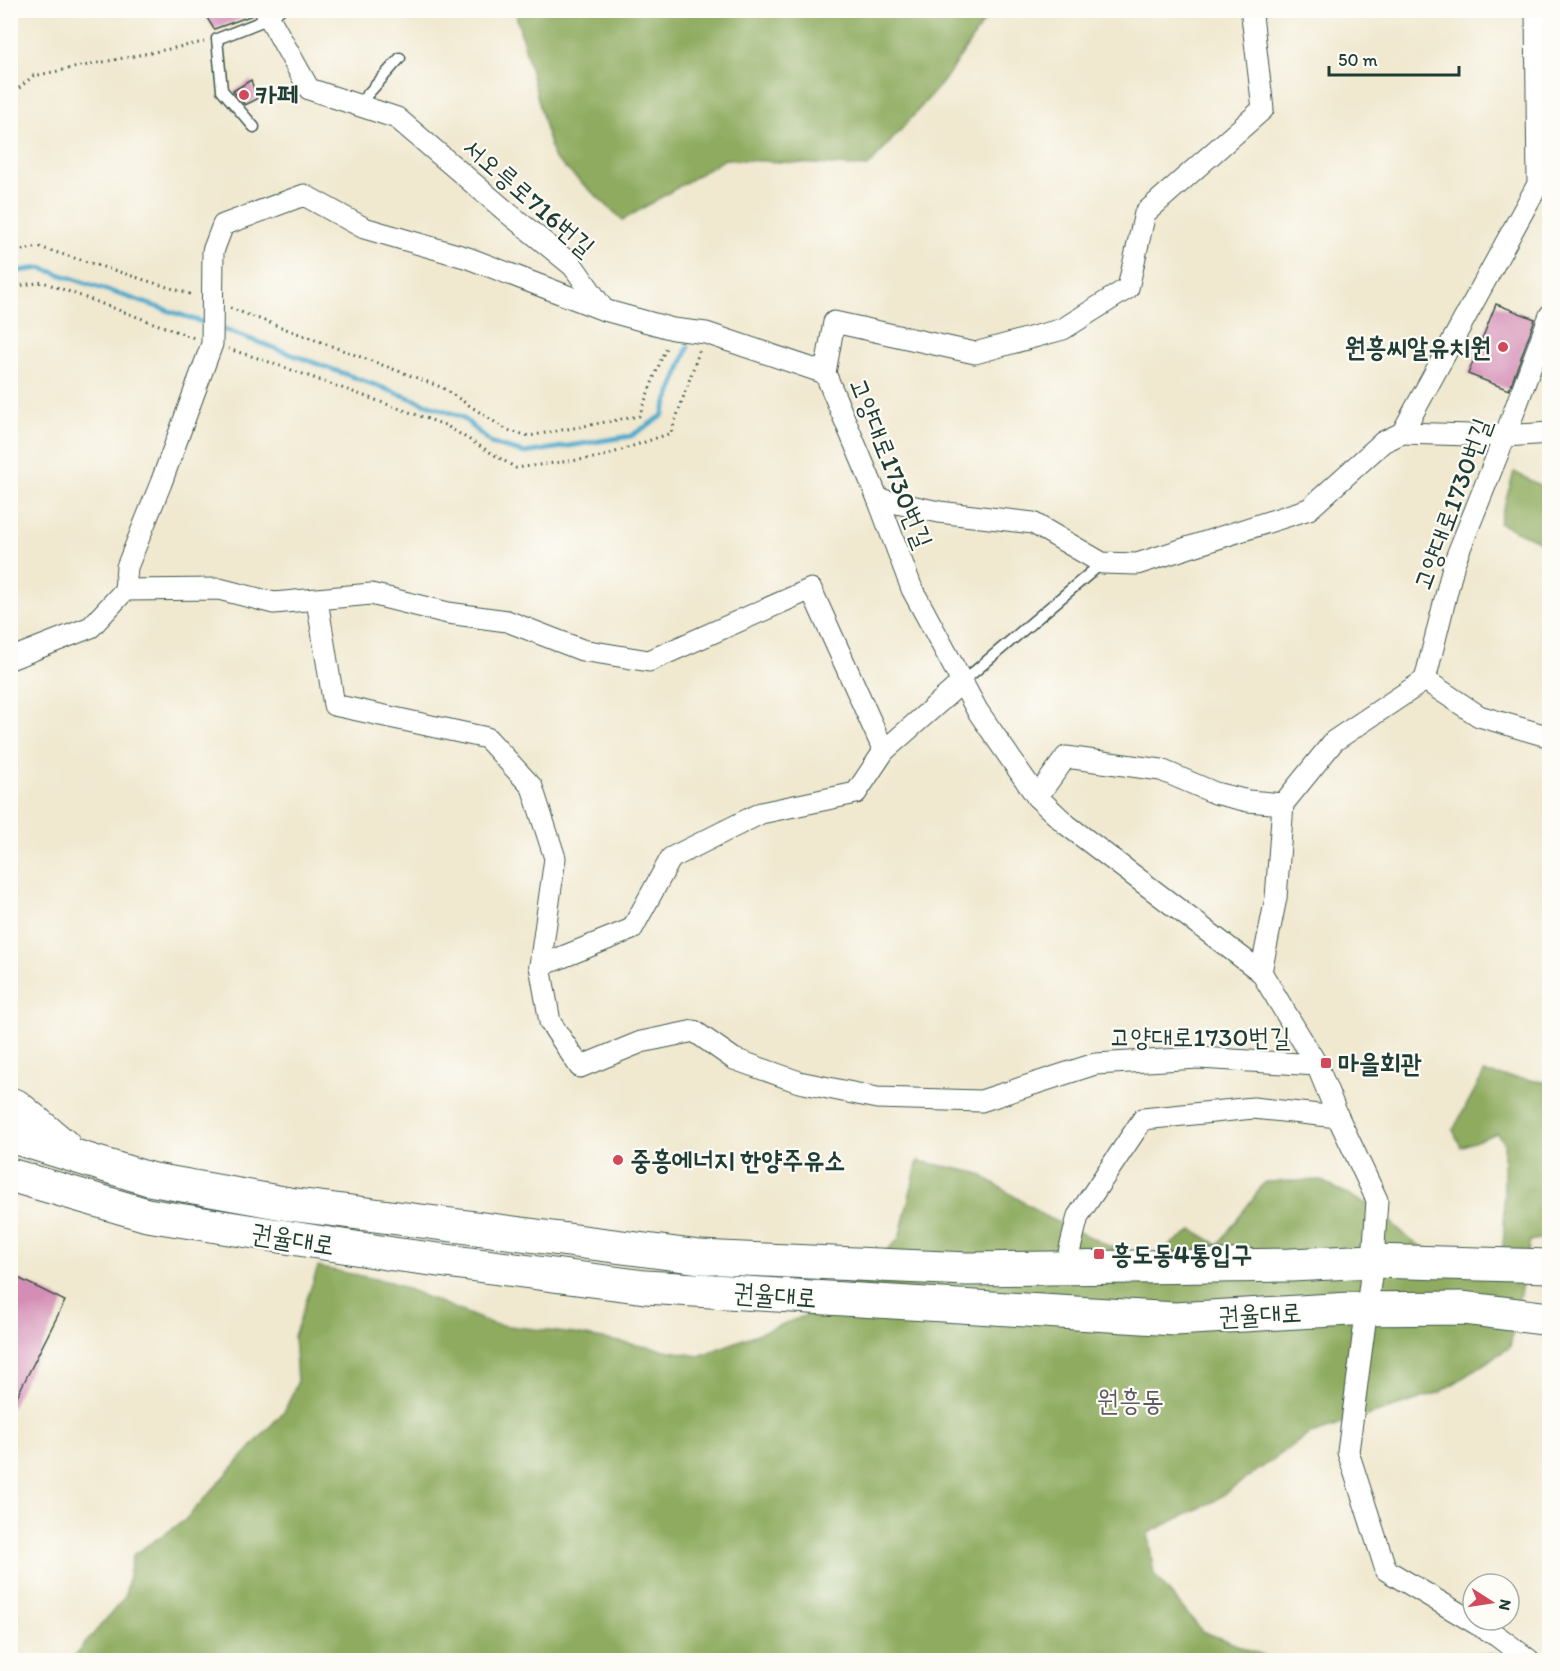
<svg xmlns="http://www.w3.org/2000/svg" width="1560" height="1671" font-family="Itim,'Poor Story',sans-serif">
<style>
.forest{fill:#8eab5e;stroke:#567449;stroke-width:1.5}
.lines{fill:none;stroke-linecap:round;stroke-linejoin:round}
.stream{stroke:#4ca8cb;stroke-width:5}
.building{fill:#d48eb5}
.service-casing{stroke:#3e574b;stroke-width:13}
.minor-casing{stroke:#3e574b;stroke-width:23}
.primary-casing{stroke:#3e574b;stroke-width:35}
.path{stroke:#3e574b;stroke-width:3;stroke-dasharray:1.5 4.5;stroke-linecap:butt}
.service{stroke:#fff;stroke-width:10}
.minor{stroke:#fff;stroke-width:21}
.primary{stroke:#fff;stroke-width:33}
.poi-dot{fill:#d1495b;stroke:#fdfcf7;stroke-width:2}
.labels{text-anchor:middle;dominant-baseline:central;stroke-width:4.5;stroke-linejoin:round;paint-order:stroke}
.poi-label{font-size:26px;font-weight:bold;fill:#1f3d34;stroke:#fdfcf7;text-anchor:start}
.street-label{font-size:26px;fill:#1f3d34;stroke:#fdfcf7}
.quarter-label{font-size:28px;fill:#5e5961;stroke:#fdfcf7}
</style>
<rect width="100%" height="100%" fill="#fdfcf7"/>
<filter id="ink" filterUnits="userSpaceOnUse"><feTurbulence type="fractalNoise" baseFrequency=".0167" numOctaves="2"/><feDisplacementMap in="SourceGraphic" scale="12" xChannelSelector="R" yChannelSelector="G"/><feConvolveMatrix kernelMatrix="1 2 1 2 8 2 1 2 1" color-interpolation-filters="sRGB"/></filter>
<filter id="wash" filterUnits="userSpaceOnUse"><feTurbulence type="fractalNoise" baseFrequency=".008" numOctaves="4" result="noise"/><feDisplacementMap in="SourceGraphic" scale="24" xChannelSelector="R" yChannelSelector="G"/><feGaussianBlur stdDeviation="1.35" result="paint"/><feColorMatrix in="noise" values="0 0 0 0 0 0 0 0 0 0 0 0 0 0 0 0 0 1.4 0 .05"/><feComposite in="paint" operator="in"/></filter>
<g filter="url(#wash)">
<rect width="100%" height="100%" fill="#f0e8cf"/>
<g class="forest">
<path d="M515,11V10L991,11L943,82L868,167L725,159L623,220L553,157Z"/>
<path d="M1514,472L1549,490V546L1499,523Z"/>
<path d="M1484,1073L1549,1083V1237L1530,1241L1510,1347L1441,1392L1308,1435L1214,1501L1148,1533L1154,1574L1202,1631L1275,1660H71L125,1597L133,1555L185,1520L285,1410L297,1383L294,1336L318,1267L390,1282L493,1324L575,1334L699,1356L820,1310L899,1239L918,1161L978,1173L1048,1218L1144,1262L1193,1230L1218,1245L1265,1182L1320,1180L1375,1208L1412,1241L1461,1267L1502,1252L1504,1233V1144L1497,1133L1461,1147L1453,1130Z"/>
<path d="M1426,1653L1498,1654L1509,1660H1391Z"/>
</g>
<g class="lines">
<g class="stream">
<path d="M10,272L41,268L208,324"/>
<path d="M217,327L462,417L492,444L525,453L631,436L662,416L688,347"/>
</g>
</g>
<g id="blocks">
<g class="building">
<path d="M202,10H252L253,15L214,29Z"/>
<path d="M251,80L257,99L245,105L233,91Z"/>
<path d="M1496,304L1535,319L1509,390L1468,374Z"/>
<path d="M10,1274L65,1301L10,1410Z"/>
</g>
</g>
</g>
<g filter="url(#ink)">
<use href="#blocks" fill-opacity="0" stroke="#3e574b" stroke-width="1.5"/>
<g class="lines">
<defs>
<g id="service">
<path d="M358,105L400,58"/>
<path d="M254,127L222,90L217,39L270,18L280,10"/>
<path d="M961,683L1102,563"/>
</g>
<g id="minor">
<path d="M265,10L309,89L397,118L508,213L573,266L604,310"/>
<path d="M825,373L834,322L975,353L1063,329L1128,288L1145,213L1263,109L1252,16L1256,10"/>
<path d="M1402,433L1505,436L1550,433"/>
<path d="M878,499L939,512L1033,523L1102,563L1137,564L1309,509L1383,442L1402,433L1538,184L1536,10"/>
<path d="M125,590L219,589L274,603L371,594L448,613L507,621L582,650L649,661L811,589L884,751L961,683"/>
<path d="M317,600L334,705L487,738L532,787L555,858L540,966L550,1022L580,1067L641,1042L694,1031L734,1059L799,1082L877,1098L981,1101L1095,1064L1199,1058L1317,1065"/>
<path d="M10,659L91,627L125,590L127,567L161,483L212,344L213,251L223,225L304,195L364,228L468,258L604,310L673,329L706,333L825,373L878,499L912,589L977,710L1037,797L1067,825L1261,972L1317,1065L1338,1117L1377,1200L1373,1261L1348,1452L1386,1570L1497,1636L1529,1660"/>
<path d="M1425,680L1479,716L1550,737"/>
<path d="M1037,797L1066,757L1161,770L1215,793L1248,801L1283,804"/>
<path d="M540,966L632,929L671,858L761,813L856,793L884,751"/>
<path d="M1261,972L1276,898L1283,804L1334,741L1425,680L1454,563L1505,436L1550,315"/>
<path d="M1065,1269L1078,1216L1143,1119L1253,1108L1338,1117"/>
</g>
<g id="primary">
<path d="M10,1104L16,1106L64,1146"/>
<path d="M10,1136L149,1179L289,1204L700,1257L968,1269L1291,1265L1373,1261L1550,1266"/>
<path d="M10,1175L147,1215L393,1254L645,1287L1175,1319L1350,1309L1463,1308L1550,1319"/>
</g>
</defs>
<use href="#service" class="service-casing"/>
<use href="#minor" class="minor-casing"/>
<use href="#primary" class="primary-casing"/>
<g class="path">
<path d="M10,96L33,76L204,42"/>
<path d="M10,252L39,247L193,295"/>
<path d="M10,287L43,282L194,338"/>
<path d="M230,308L441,387L507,430L529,436L639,416L666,347"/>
<path d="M228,349L261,359L445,425L516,468L601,457L671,433L700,349"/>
</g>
<use href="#service" class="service"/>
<use href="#minor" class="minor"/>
<use href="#primary" class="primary"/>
</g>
</g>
<g class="poi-dot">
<circle cx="244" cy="95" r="6"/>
<circle cx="1503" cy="347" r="6"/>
<rect x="1320" y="1057" width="12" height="12" rx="3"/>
<circle cx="618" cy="1160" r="6"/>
<rect x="1093" y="1248" width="12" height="12" rx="3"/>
</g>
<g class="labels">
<g class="poi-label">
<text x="256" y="95">카페</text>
<text x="1491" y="347" text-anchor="end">원흥씨알유치원</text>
<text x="1338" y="1063">마을회관</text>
<text x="630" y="1160">중흥에너지 한양주유소</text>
<text x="1111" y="1254">흥도동4통입구</text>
</g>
<g class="street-label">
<text transform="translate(529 197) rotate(41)">서오릉로716번길</text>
<text transform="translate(891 463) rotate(68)">고양대로1730번길</text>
<text transform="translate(1452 504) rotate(-70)">고양대로1730번길</text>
<text x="1200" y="1037">고양대로1730번길</text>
<text transform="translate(293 1239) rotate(9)">권율대로</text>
<text transform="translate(775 1295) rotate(4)">권율대로</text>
<text transform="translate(1260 1314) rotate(-3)">권율대로</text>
</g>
<g class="quarter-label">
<text x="1130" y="1400">원흥동</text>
</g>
</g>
<rect width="1560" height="1671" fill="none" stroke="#fdfcf7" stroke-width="36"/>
<g transform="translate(1491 1602) rotate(102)"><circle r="28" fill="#fdfcf7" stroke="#a4b0a9" stroke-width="1.5"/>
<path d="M0-4.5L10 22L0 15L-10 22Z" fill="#d1495b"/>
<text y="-9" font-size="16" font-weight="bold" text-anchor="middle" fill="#1f3d34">N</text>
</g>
<path d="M1329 66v9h130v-9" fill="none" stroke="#1f3d34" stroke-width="3"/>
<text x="1338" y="66" font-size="18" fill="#1f3d34" stroke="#fdfcf7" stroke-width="4.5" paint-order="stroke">50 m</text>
</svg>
